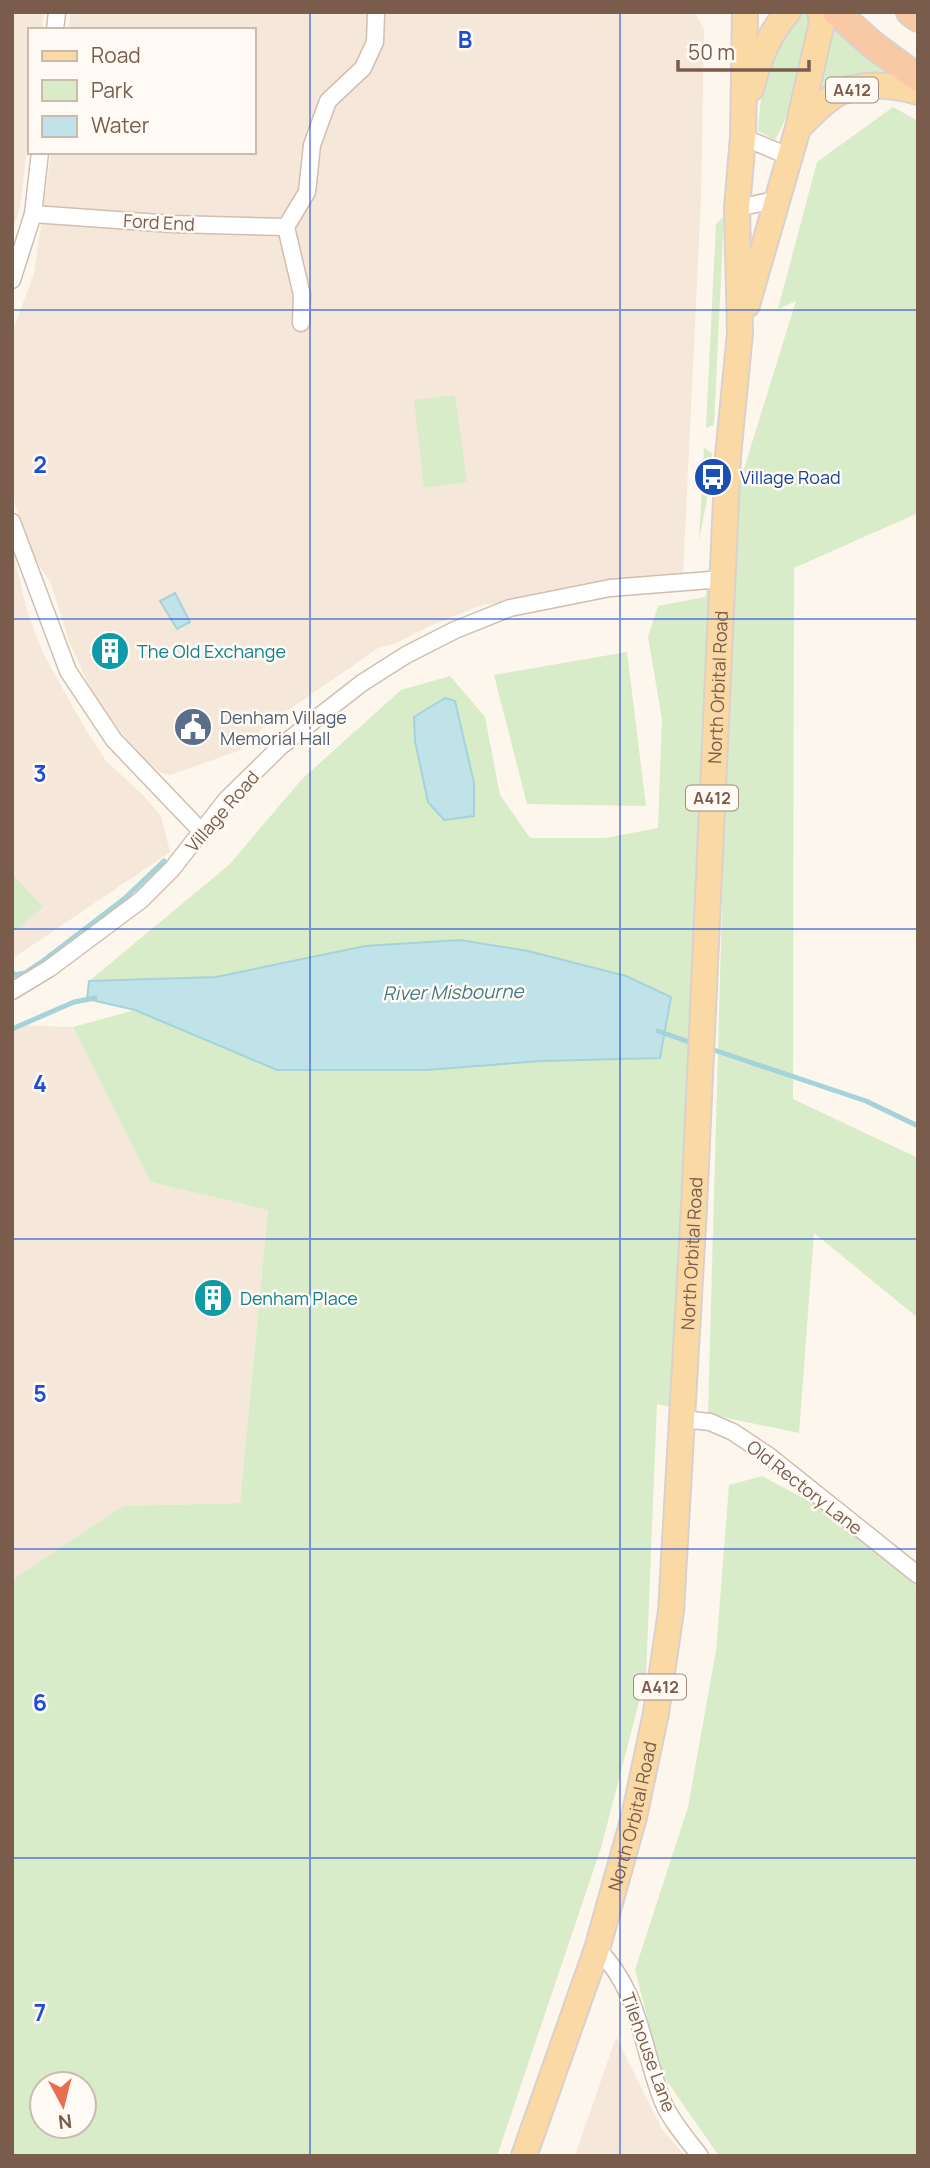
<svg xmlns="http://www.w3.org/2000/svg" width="930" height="2168" font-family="Manrope,sans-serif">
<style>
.residential{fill:#f5e8da}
.green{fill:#d8ecc9;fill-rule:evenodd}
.water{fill:#bfe3e8;stroke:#a5d3da;stroke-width:2}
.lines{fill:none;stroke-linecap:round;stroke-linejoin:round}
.stream{stroke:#a5d3da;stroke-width:5}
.minor-casing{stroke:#d1beb0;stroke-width:19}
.primary-casing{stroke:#dad1cd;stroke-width:28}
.trunk-casing{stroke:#dad1cd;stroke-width:30}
.minor{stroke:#fff;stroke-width:16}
.primary{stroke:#fbd9a5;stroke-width:24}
.trunk{stroke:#f9c8a4;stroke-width:26}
.grid{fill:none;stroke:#1d4ed8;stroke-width:2;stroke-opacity:0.55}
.labels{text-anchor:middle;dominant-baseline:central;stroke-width:5;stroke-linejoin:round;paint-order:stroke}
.shield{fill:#fffaf3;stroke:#a28b7f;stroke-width:2}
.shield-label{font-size:16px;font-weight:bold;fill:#7a5c4d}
.street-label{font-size:18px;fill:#7a5c4d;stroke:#fffaf3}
.transit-label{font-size:18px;fill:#164399;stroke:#fffaf3;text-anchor:start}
.culture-label{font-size:18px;fill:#0d838f;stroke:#fffaf3;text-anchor:start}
.service-label{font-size:18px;fill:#4e5e75;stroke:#fffaf3;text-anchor:start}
.water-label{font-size:19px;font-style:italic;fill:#437c86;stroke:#fffaf3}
.grid-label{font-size:23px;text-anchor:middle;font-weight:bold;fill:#1d4ed8;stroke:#fffaf3;stroke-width:5;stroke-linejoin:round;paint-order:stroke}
</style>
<rect width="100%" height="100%" fill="#fdf6ec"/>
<g class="residential">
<path d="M12,12H44L42,30H30V127L20,208L12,232Z"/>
<path d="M71,12H695L704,29L701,199L683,575L676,580L482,605L432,625L394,644L380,647L265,726L241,750L170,775L160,772L138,754L94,696L70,644L51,584L31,552L15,505L12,493V332L34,274L51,152H254V30H68Z"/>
<path d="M12,546L27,611L44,655L83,725L106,761L142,794L161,816L170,852L12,959Z"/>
<path d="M12,1025L73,1027L150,1182L268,1210L240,1503L123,1506L12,1580Z"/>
<path d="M616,2037L662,2129L685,2156H575Z"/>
</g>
<g class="green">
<path d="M804,12H809C806,55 796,102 775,140L758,131C761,85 767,44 804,12Z"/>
<path d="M836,26L901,79L812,106Z"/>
<path d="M893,107L918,121V513L794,568L793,1099L918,1158V1318L814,1233L799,1433L708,1414L733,504L796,301L778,309L817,162Z"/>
<path d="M724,216L714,425L706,428L716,224Z"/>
<path d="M455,395L467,482L424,488L414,400Z"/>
<path d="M704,447L712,454L711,478L699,541Z"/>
<path d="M716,561L682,1409L657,1404L646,1675L601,1848L497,2156H12V1580L123,1506L240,1503L268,1210L150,1182L73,1027L135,1010L277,1070H426L541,1061L660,1058L671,997L626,976L528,951L460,940L365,946L216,977L89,981L229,865L302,779L401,690L450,676L485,717L500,795L530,838H605L658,828L662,719L648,637L658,606L705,597ZM42,2084H84V2126H42Z"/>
<path d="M627,652L646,806L527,804L494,675Z"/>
<path d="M12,874L43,907L12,934Z"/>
<path d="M762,1476L820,1507L918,1587V2156H719L662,2074L635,1970L688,1807L716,1651L729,1485Z"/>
</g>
<g class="water">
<path d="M175,593L190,622L177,629L160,601Z"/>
<path d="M445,698L455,701L474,783V816L444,820L428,802L415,741L414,717Z"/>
<path d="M460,940L528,951L626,976L671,997L660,1058L541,1061L426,1070H277L135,1010L87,999L89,981L216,977L365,946Z"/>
</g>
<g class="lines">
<g class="stream">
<path d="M12,972L15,975L25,973L43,961L124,899L164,861"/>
<path d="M12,1029L74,1002L95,998"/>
<path d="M658,1031L695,1044"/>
<path d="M708,1048L866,1101L918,1126"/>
</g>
<defs>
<g id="minor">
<path d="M55,30L57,12"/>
<path d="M743,137L788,156"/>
<path d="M737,208L775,200"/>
<path d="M33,214L173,224L286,227L307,192L312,145L328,101L363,68L375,42L376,13"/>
<path d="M286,227L302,295L301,323"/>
<path d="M12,280L33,214L40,152"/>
<path d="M12,522L68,671L114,740L201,831"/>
<path d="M12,991L50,968L141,900L172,869L226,800L281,746L362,683L406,655L455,630L510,608L610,588L723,579"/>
<path d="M682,1419L710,1422L733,1432L769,1456L918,1575"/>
<path d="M597,1949C640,1989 642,2050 663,2102C671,2121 687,2139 700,2156"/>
</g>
<g id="primary">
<path d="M751,89C758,61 768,34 788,12"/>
<path d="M798,128C810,117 825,99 841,92C865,82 893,85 918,92"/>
<path d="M747,305L798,128L822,22L820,12"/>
<path id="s1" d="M524,2156L597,1949L634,1817L656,1713L671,1611L694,1208L728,456L740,333L737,208L743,137L745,12"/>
</g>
<g id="trunk">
<path d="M836,12L872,44L918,78"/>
<path d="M910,12L918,18"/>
</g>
</defs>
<use href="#minor" class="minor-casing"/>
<use href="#primary" class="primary-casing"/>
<use href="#trunk" class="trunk-casing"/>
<use href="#minor" class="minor"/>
<use href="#primary" class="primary"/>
<use href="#trunk" class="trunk"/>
</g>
<path class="grid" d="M310,12V2156M620,12V2156M12,310H918M12,619H918M12,929H918M12,1239H918M12,1549H918M12,1858H918"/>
<defs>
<symbol id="bus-disc" viewBox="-11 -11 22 22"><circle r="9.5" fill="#1a4fb4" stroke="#fffaf3"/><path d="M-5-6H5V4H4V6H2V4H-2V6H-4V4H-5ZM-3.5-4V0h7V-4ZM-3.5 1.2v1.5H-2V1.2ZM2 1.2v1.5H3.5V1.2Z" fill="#fff"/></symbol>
<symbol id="building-disc" viewBox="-11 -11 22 22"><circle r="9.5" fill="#0f9aa8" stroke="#fffaf3"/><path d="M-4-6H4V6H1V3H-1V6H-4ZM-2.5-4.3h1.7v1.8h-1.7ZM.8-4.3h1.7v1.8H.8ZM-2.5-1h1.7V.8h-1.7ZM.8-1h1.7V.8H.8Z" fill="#fff"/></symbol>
<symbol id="civic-disc" viewBox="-11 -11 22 22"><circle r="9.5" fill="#5c6f8a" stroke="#fffaf3"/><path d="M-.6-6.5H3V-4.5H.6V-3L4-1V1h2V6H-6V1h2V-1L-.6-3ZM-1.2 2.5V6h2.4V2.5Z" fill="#fff"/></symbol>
</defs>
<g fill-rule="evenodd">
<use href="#bus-disc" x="691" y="455" width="44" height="44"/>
<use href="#building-disc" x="88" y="629" width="44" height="44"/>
<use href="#civic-disc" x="171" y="705" width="44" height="44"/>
<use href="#building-disc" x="191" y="1276" width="44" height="44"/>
</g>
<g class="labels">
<g class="shield">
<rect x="826" y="77.5" width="52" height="25" rx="5"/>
<rect x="686" y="785.5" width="52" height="25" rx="5"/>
<rect x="634" y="1674.5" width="52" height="25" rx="5"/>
</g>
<g class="shield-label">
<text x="852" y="90">A412</text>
<text x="712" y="798">A412</text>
<text x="660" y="1687">A412</text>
</g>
<g class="street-label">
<text transform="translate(159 222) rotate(3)">Ford End</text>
<text stroke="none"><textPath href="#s1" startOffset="1491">North Orbital Road</textPath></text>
<text transform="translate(222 811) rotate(-49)">Village Road</text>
<text stroke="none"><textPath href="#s1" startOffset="924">North Orbital Road</textPath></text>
<text transform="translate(805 1487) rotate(38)">Old Rectory Lane</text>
<text stroke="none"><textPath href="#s1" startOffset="357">North Orbital Road</textPath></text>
<text transform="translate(649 2052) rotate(70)">Tilehouse Lane</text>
</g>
<g class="transit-label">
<text x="740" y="477">Village Road</text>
</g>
<g class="culture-label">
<text x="137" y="651">The Old Exchange</text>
<text x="240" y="1298">Denham Place</text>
</g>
<g class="service-label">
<text x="220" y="717">Denham Village<tspan x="220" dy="21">Memorial Hall</tspan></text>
</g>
<g class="water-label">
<text transform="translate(453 992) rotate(-1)">River Misbourne</text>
</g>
</g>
<g class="grid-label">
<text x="465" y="48">B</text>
<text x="40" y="473">2</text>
<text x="40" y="782">3</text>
<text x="40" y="1092">4</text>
<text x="40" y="1402">5</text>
<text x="40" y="1711">6</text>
<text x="40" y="2021">7</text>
</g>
<rect width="930" height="2168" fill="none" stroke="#7a5c4d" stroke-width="28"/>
<rect x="28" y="28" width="228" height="126" fill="#fffaf3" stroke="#cabbb1" stroke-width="2"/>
<rect x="42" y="51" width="35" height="10" fill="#fbd9a5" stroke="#cabbb1" stroke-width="2"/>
<text x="91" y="63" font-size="21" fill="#7a5c4d">Road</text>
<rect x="42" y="80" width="35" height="21" fill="#d8ecc9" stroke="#cabbb1" stroke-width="2"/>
<text x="91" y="98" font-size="21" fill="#7a5c4d">Park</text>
<rect x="42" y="116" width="35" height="21" fill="#bfe3e8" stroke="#cabbb1" stroke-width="2"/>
<text x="91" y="133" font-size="21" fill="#7a5c4d">Water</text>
<g transform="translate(63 2105) rotate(173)"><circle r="33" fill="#fffaf3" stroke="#cabbb1" stroke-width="2"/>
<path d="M0-5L12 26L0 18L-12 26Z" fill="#e76f51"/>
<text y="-10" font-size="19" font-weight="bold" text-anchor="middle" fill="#7a5c4d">N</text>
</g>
<path d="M678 60v10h131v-10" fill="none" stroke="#7a5c4d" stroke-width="3.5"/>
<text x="688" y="60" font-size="21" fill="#7a5c4d" stroke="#fffaf3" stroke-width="5" paint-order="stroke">50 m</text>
</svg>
